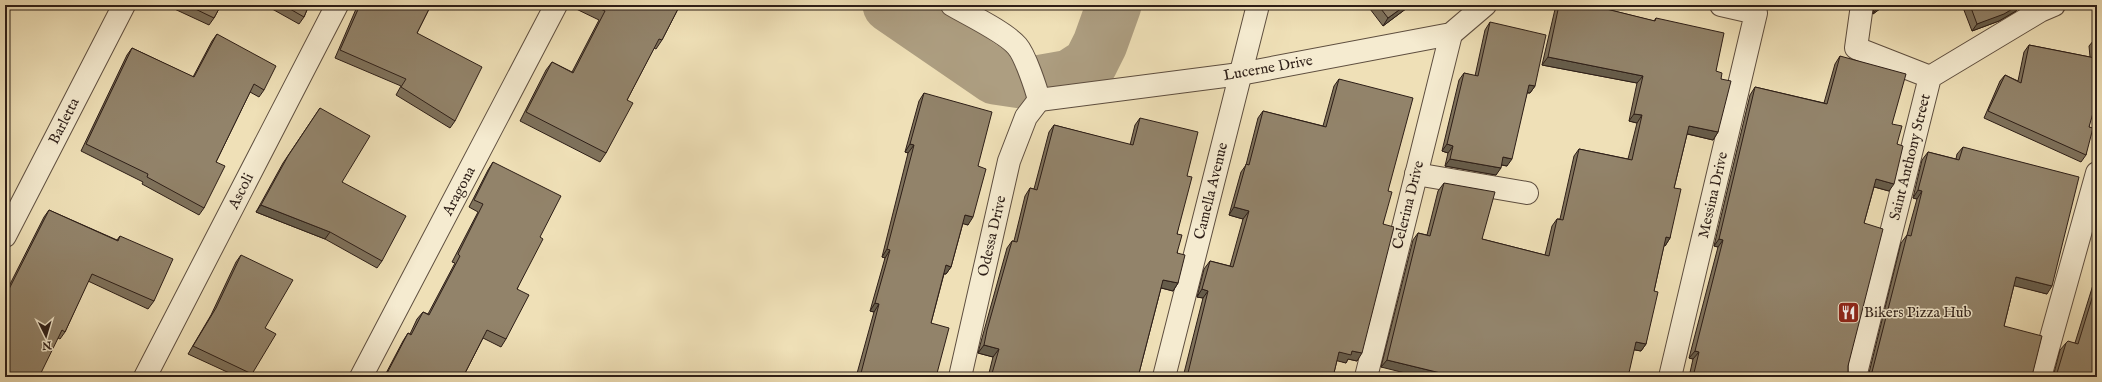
<svg xmlns="http://www.w3.org/2000/svg" width="2102" height="382" font-family="'IM FELL English',serif">
<style>
.lines{fill:none;stroke-linecap:round;stroke-linejoin:round}
.river{stroke:#ad9e81;stroke-width:55}
.minor-casing{stroke:#5e4e3f;stroke-width:24}
.minor{stroke:#f5ebd0;stroke-width:22}
.wall{fill:#7e715b;stroke:#2d1e17}
.shaded-wall{fill:#665c4a;stroke:#2d1e17}
.building{fill:#92836a;stroke:#2d1e17}
.labels{text-anchor:middle;dominant-baseline:central;stroke-width:3;stroke-linejoin:round;paint-order:stroke}
.street-label{font-size:15px;fill:#2d1e17;stroke:#f5ebd0}
.poi-label{font-size:15px;fill:#2d1e17;stroke:#f5ebd0;text-anchor:start}
</style>
<rect width="100%" height="100%" fill="#efe0b7"/>
<filter id="stains"><feTurbulence type="fractalNoise" baseFrequency=".005" numOctaves="4"/><feColorMatrix values="0 0 0 0 .2 0 0 0 0 .09 0 0 0 0 .02 0 0 0 .5 -.17"/></filter>
<radialGradient id="worn" r=".72"><stop offset=".6" stop-color="#630" stop-opacity="0"/><stop offset="1" stop-color="#630" stop-opacity=".3"/></radialGradient>
<g class="lines">
<path class="river" d="M890,5L995,77L1036,83L1070,77L1090,64L1100,44L1114,5"/>
<defs>
<g id="minor">
<path d="M952,5C969,15 1005,32 1017,46C1025,55 1036,88 1039,100"/>
<path d="M1862,5L1856,48L1930,77"/>
<path d="M1039,100L1240,74L1451,34L1485,5"/>
<path d="M1416,174L1527,193"/>
<path d="M5,236L124,5"/>
<path d="M145,377L337,5"/>
<path d="M361,377L556,5"/>
<path d="M960,377L1009,161L1026,117L1039,100"/>
<path d="M1164,377L1258,5"/>
<path d="M1366,377L1451,34"/>
<path d="M1670,377L1756,13L1721,5"/>
<path d="M1855,377L1930,77L2040,11L2054,5"/>
<path d="M2040,377L2097,173"/>
</g>
</defs>
<use href="#minor" class="minor-casing"/>
<use href="#minor" class="minor"/>
</g>
<g class="wall">
<path d="M168,5H221L214,18L209,25L168,6Z"/>
<path d="M265,5H309L304,17L299,24Z"/>
<path d="M359,5H431L417,33L455,121L450,128L396,95L401,86L335,58L356,9Z"/>
<path d="M571,5H680L662,40L656,49L654,48L627,100L606,153L600,162L520,121L546,70L552,62L572,72L599,20L570,6Z"/>
<path d="M1367,5H1411L1383,26Z"/>
<path d="M1556,5H1590L1654,21L1656,18L1716,71L1721,79L1718,132L1713,140L1687,134L1674,188L1670,238L1665,246L1664,245L1654,291L1646,344L1641,351L1635,350L1381,367L1413,240L1418,233L1427,235L1438,191L1444,183L1482,239L1545,255L1552,226L1557,219H1560L1574,156L1579,149L1628,159L1637,123L1629,121L1637,83L1542,65Z"/>
<path d="M1874,5H1885L1873,14Z"/>
<path d="M1962,5H2023L2019,7L2016,11L1999,21L1972,31Z"/>
<path d="M1490,22L1535,86L1530,93H1527L1507,166L1501,165L1496,175L1445,166L1448,153L1442,151L1459,80L1464,73L1475,76L1485,30Z"/>
<path d="M217,34L264,90L259,97L250,92L216,162L204,208L199,215L142,184L143,182L81,151L127,55L132,48L193,77L212,41Z"/>
<path d="M2094,40H2097L2089,127L2086,155L2081,162L1984,118L2000,81L2005,75L2018,81L2024,52L2029,45L2090,57L2089,46Z"/>
<path d="M1840,56L1892,124L1897,144L1889,191L1874,187L1864,223L1848,366V373L1851,377H1689L1693,359L1689,358L1718,247L1714,246L1750,95L1755,87L1824,103L1835,64Z"/>
<path d="M1339,79L1388,191L1383,224L1357,361L1348,359L1346,363L1337,360L1333,377H1183L1203,298L1197,297L1204,269L1210,261L1230,266L1243,219L1229,215L1241,172L1246,165L1258,118L1263,111L1323,126L1334,86Z"/>
<path d="M924,93L978,166L968,225L963,223L951,267L946,274H944L931,323L936,377H856L874,312L870,311L885,258L882,257L908,153L905,152L919,101Z"/>
<path d="M320,108L342,182L382,261L377,268L325,239L256,212L283,163Z"/>
<path d="M1140,118L1187,176L1177,234L1178,283L1173,291L1161,288L1138,377H988L993,357L978,353L982,338L1007,248L1012,241H1014L1025,196L1030,188L1034,189L1049,132L1054,125L1130,145L1135,125Z"/>
<path d="M1963,147L2047,294L2014,285L2004,326L2036,377H1868L1901,243L1907,235L1917,199L1913,198L1922,160L1928,152L1956,159L1957,154Z"/>
<path d="M493,162L540,237L517,289L506,339L501,347L483,338L463,377H384L403,341L408,333L410,334L417,319L423,312L428,314L455,263L452,262L478,212L469,207L488,170Z"/>
<path d="M49,210L117,240L120,236L154,301L148,309L88,281L65,332L60,339L58,338L5,377V294L44,217Z"/>
<path d="M241,255L265,328L252,374L250,377H238L188,354L211,315L236,262Z"/>
<path d="M2097,272V377H2053L2060,350L2066,343H2075Z"/>
</g>
<g class="shaded-wall">
<path d="M1212,5H1233L1230,9Z"/>
<path d="M1406,5H1411L1383,26L1388,18Z"/>
<path d="M1880,5H1885L1873,14L1878,6Z"/>
<path d="M2018,5H2023L2019,7L2016,11L1999,21L1972,31L1977,24Z"/>
<path d="M1548,57L1643,76L1637,83L1542,65Z"/>
<path d="M1529,85L1535,86L1530,93L1524,92Z"/>
<path d="M1634,114L1642,115L1637,123L1629,121Z"/>
<path d="M1689,126L1718,132L1713,140L1684,133Z"/>
<path d="M910,144L914,145L908,153L905,152Z"/>
<path d="M1447,144L1453,146L1448,153L1442,151Z"/>
<path d="M1503,157L1512,159L1507,166L1498,164Z"/>
<path d="M1450,159L1501,168L1496,175L1445,166Z"/>
<path d="M1876,179L1894,184L1889,191L1871,186Z"/>
<path d="M1918,190L1922,191L1917,199L1913,198Z"/>
<path d="M261,205L330,232L325,239L256,212Z"/>
<path d="M1234,207L1249,211L1243,219L1229,215Z"/>
<path d="M965,215L973,217L968,225L960,223Z"/>
<path d="M1666,237L1670,238L1665,246L1661,245Z"/>
<path d="M1719,239L1723,240L1718,247L1714,246Z"/>
<path d="M887,249L890,250L885,258L882,257Z"/>
<path d="M946,265L951,267L946,274L941,273Z"/>
<path d="M2016,277L2052,286L2047,294L2011,285Z"/>
<path d="M1163,280L1178,283L1173,291L1158,287Z"/>
<path d="M1202,289L1208,291L1203,298L1197,297Z"/>
<path d="M875,303L879,304L874,312L870,311Z"/>
<path d="M1636,342L1646,344L1641,351L1631,349Z"/>
<path d="M984,345L999,349L993,357L978,353Z"/>
<path d="M1352,351L1362,353L1357,361L1348,359L1346,363L1334,360L1339,352Z"/>
<path d="M1695,351L1699,352L1693,359L1689,358Z"/>
<path d="M1387,360L1457,377H1421L1381,367Z"/>
</g>
<g class="building">
<path d="M187,5H221L214,18Z"/>
<path d="M283,5H309L304,17Z"/>
<path d="M360,5H431L417,33L482,67L455,121L401,87L406,79L340,50Z"/>
<path d="M592,5H680L662,40L659,39L627,100L633,103L606,153L526,112L552,62L573,73L605,11Z"/>
<path d="M1378,5H1406L1388,18Z"/>
<path d="M1559,5H1590L1655,21L1656,18L1724,33L1716,71L1722,73L1721,79L1731,81L1718,132L1689,126L1674,188L1681,189L1670,238L1666,237L1654,291L1658,292L1646,344L1636,342L1628,377H1457L1387,360L1418,233L1430,236L1444,183L1495,192L1482,239L1549,256L1557,219L1563,220L1579,149L1632,160L1642,115L1634,114L1643,76L1548,57Z"/>
<path d="M1970,5H2019L2004,14L1977,24Z"/>
<path d="M1490,22L1546,35L1535,86L1529,85L1512,159L1503,157L1501,168L1450,159L1453,146L1447,144L1464,73L1478,76Z"/>
<path d="M217,34L276,66L264,90L254,84L216,162L225,166L204,208L147,177L148,174L86,144L132,48L194,77Z"/>
<path d="M2094,40H2097V99L2089,127L2093,128L2086,155L1988,111L2005,75L2021,83L2029,45L2095,58Z"/>
<path d="M1840,56L1906,74L1892,124L1902,126L1897,144L1903,146L1894,184L1876,179L1864,223L1883,229L1848,366V373L1851,377H1693L1699,352L1695,351L1723,240L1719,239L1755,87L1827,104Z"/>
<path d="M1339,79L1413,98L1388,191L1392,192L1383,224L1394,227L1362,353L1352,351L1351,355L1339,352L1333,377H1187L1208,291L1202,289L1210,261L1233,267L1249,211L1234,207L1246,164L1249,165L1263,111L1326,127Z"/>
<path d="M924,93L992,112L978,166L986,169L973,217L965,215L951,267L946,265L931,323L949,328L936,377H860L879,304L875,303L890,250L887,249L914,145L910,144Z"/>
<path d="M320,108L370,136L342,182L406,216L382,261L330,232L261,205L288,156Z"/>
<path d="M1140,118L1198,132L1187,176L1192,177L1177,234L1182,235L1177,253L1185,255L1178,283L1163,280L1138,377H991L999,349L984,345L987,330L1012,241L1017,242L1030,188L1037,190L1054,125L1133,145Z"/>
<path d="M1963,147L2079,177L2052,286L2016,277L2004,326L2042,336L2033,372L2036,377H1870L1872,372L1907,235L1911,236L1922,191L1918,190L1928,152L1959,160Z"/>
<path d="M493,162L561,196L540,237L543,239L517,289L529,295L506,339L487,330L463,377H385L408,333L411,335L423,312L429,315L460,256L458,254L483,204L474,200Z"/>
<path d="M49,210L118,241L120,236L173,259L154,301L92,274L65,332L62,330L39,377H5V297Z"/>
<path d="M241,255L293,280L265,328L276,334L252,374L193,346L216,308Z"/>
<path d="M2097,282V377H2055L2057,373L2066,343L2068,341L2078,344Z"/>
</g>
<defs>
<symbol id="restaurant-square" viewBox="-11 -11 22 22"><rect x="-9" y="-9" width="18" height="18" rx="4" fill="#8f2418" stroke="#f5ebd0"/><path d="M-5-6h1v4h1v-4h1v4h1v-4h1v5L-1.5 .5V6h-2V.5L-5-1ZM5-6V6H3V1.5H1.5Q1.5-4 5-6Z" fill="#fff"/></symbol>
</defs>
<g fill-rule="evenodd">
<use href="#restaurant-square" x="1836" y="300" width="25" height="25"/>
</g>
<g class="labels">
<g class="street-label">
<text transform="translate(1268 68) rotate(-10)">Lucerne Drive</text>
<text transform="translate(64 121) rotate(-63)">Barletta</text>
<text transform="translate(1910 157) rotate(-76)">Saint Anthony Street</text>
<text transform="translate(241 191) rotate(-63)">Ascoli</text>
<text transform="translate(459 191) rotate(-62)">Aragona</text>
<text transform="translate(1211 191) rotate(-76)">Camella Avenue</text>
<text transform="translate(1713 195) rotate(-77)">Messina Drive</text>
<text transform="translate(1408 205) rotate(-76)">Celerina Drive</text>
<text transform="translate(992 236) rotate(-77)">Odessa Drive</text>
</g>
<g class="poi-label">
<text x="1864" y="312">Bikers Pizza Hub</text>
</g>
</g>
<rect width="2102" height="382" fill="none" stroke="#efe0b7" stroke-width="20"/>
<rect x="6" y="6" width="2090" height="370" fill="none" stroke="#2d1e17" stroke-width="2"/>
<rect x="10" y="10" width="2082" height="362" fill="none" stroke="#2d1e17"/>
<g transform="translate(46 336) rotate(175)" stroke="#f5ebd0" stroke-width="3" paint-order="stroke">
<path d="M0-3L7 15L0 10L-7 15Z" fill="#2d1e17"/>
<text y="-6" font-size="11" font-weight="bold" text-anchor="middle" fill="#2d1e17">N</text>
</g>
<rect width="100%" height="100%" filter="url(#stains)"/>
<rect width="100%" height="100%" fill="url(#worn)"/>
</svg>
